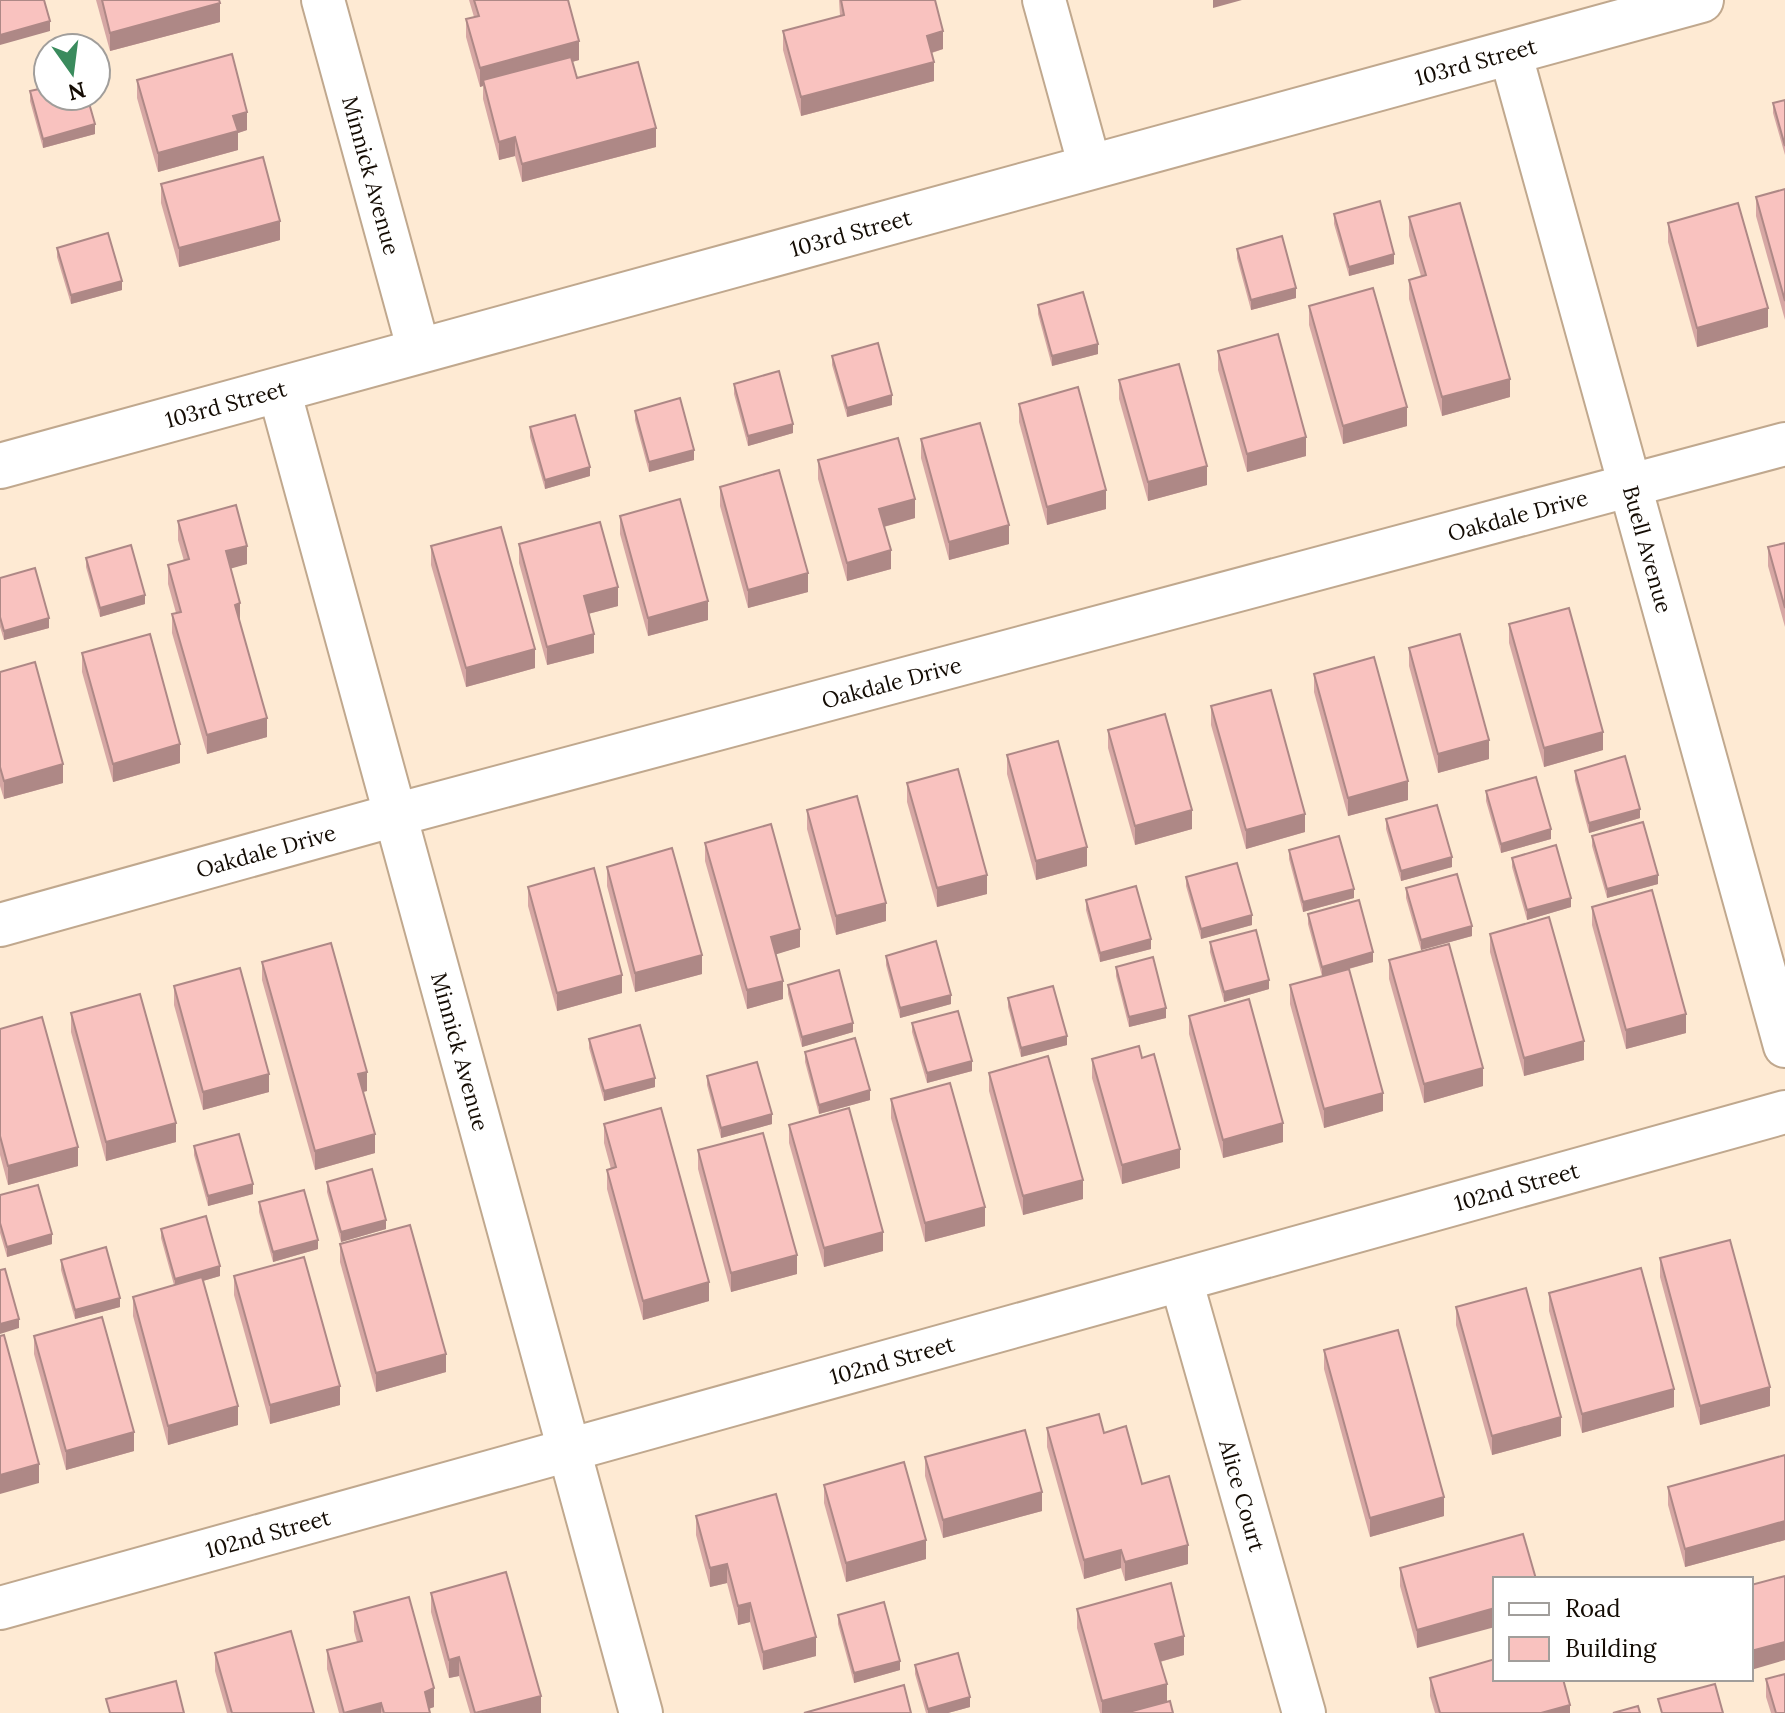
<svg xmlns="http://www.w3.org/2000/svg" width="1785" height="1713" font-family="Lora,serif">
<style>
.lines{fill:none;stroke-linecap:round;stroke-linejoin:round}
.minor-casing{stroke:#c0a88e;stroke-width:46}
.secondary-casing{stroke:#c0a88e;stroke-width:48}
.minor{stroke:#fff;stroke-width:42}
.secondary{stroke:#fff;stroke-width:44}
.wall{fill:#d6a7a4}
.shaded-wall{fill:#ae8886}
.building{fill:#f9c2bf;stroke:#ae8886;stroke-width:2}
.labels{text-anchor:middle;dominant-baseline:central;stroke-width:8;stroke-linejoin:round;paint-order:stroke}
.street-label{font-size:22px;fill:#140c04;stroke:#fff}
</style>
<rect width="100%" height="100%" fill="#feead3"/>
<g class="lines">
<defs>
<g id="minor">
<path id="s1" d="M323,0L419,351"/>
<path d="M1044,0L1090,167"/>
<path id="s2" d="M1510,52L1785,1046"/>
<path id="s3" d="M279,390L641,1713"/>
<path id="s4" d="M0,925L395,815L1785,444"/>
<path id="s5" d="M1181,1280L1304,1713"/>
<path id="s6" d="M0,1608L1785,1112"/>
</g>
<g id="secondary">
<path id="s7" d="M0,466L1701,0"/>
</g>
</defs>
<use href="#minor" class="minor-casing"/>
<use href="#secondary" class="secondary-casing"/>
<use href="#minor" class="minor"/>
<use href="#secondary" class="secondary"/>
</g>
<g class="wall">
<path d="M96,0H219L220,22L110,51Z"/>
<path d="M469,0H568L579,60L572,62L577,78L656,147L522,182L515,156L499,160L483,99V86L480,87L466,37V19L474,17Z"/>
<path d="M839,0H935L943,49L932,53L934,81L801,116L783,50V31L840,16Z"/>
<path d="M137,80L247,130L238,133V150L158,172L137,98Z"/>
<path d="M30,91L95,134L43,148L30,101Z"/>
<path d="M1785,100V155L1773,113V103Z"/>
<path d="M161,184L280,240L179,267L161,203Z"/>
<path d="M1785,189V320L1756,216V197Z"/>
<path d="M1334,214L1394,264L1349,276L1334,224Z"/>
<path d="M1409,217L1510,397L1442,416L1409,299V280L1421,276L1409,236Z"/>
<path d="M1668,223L1768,327L1697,347L1668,242Z"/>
<path d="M57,248L122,290L71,304L57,257Z"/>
<path d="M1237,249L1296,298L1251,310L1237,258Z"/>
<path d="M1038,305L1098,354L1052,366L1038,314Z"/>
<path d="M1309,306L1407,426L1343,444L1309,325Z"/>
<path d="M1218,351L1306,456L1247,472L1218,370Z"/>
<path d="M832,356L892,405L847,417L832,365Z"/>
<path d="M1119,380L1207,485L1148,501L1119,399Z"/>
<path d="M734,384L793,433L748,446L734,394Z"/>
<path d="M1019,404L1106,509L1047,525L1019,422Z"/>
<path d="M635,411L694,460L649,472L635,420Z"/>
<path d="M530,427L590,476L545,489L530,437Z"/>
<path d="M921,439L1009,544L949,560L921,458Z"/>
<path d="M818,460L915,518L884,527L891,569L847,581L818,479Z"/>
<path d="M720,487L808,592L748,608L720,506Z"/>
<path d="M620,516L708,620L648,636L620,534Z"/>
<path d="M178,521L247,564L230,568L240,622L267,737L207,754L172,633V614L176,613L168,584V565L184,561L178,540Z"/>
<path d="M1785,543V627L1768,566V547Z"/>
<path d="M519,544L618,606L588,614L594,653L547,665L519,563Z"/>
<path d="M431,546L535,668L466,687L431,565Z"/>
<path d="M86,558L145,604L100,617L86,567Z"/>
<path d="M0,578L49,628L4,640L0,627Z"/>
<path d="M1509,624L1603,750L1544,767L1509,643Z"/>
<path d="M1409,648L1489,759L1438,773L1409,666Z"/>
<path d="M82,653L180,763L113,782L82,672Z"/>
<path d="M0,672L63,783L4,799L0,786Z"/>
<path d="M1314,674L1408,800L1348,816L1314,692Z"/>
<path d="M1211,706L1305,832L1246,849L1211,725Z"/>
<path d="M1108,730L1192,829L1135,845L1108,748Z"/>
<path d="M1007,755L1087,866L1036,880L1007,774Z"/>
<path d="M1575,771L1640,818L1589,833L1575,780Z"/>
<path d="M907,783L987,894L937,907L907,802Z"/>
<path d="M1486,791L1551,839L1501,853L1486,801Z"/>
<path d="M807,810L886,921L836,935L807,829Z"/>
<path d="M1386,819L1452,867L1401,881L1386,829Z"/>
<path d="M1592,836L1658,884L1607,898L1592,846Z"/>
<path d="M705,843L800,947L775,954L783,999L747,1009L705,861Z"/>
<path d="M1289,850L1354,898L1303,912L1289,859Z"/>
<path d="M1512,858L1571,907L1527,920L1512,867Z"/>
<path d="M607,867L702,974L635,992L607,886Z"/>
<path d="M1186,877L1252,925L1201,939L1186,886Z"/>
<path d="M528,887L622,993L557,1011L528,906Z"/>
<path d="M1406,888L1472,936L1421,950L1406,898Z"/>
<path d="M1086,900L1151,949L1100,962L1086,910Z"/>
<path d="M1592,907L1686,1033L1626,1049L1592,925Z"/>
<path d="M1308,914L1373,962L1349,969L1383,1111L1324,1128L1290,1004V985L1322,976L1308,924Z"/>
<path d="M1490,934L1584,1060L1524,1076L1490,952Z"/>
<path d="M1210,942L1269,989L1224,1002L1210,952Z"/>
<path d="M886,956L951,1004L900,1018L886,965Z"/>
<path d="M1389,960L1483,1086L1424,1103L1389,979Z"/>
<path d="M262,962L367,1091L363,1092L375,1153L315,1170L262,980Z"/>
<path d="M1116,967L1166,1018L1129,1027L1116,976Z"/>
<path d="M788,985L853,1032L802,1047L788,994Z"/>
<path d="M174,986L269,1092L203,1110L174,1005Z"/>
<path d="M1008,998L1067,1045L1021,1057L1008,1007Z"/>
<path d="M71,1013L176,1142L106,1161L71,1032Z"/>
<path d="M1189,1016L1283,1142L1223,1158L1189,1034Z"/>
<path d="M912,1023L972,1071L927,1083L912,1032Z"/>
<path d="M0,1029L78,1166L8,1185L0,1155Z"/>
<path d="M589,1039L655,1087L604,1101L589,1048Z"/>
<path d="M805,1052L870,1100L819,1114L805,1062Z"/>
<path d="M1142,1058L1180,1168L1122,1184L1092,1078V1059Z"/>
<path d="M989,1073L1083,1199L1023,1215L989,1091Z"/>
<path d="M707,1076L772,1124L721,1138L707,1085Z"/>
<path d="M891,1099L985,1226L925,1242L891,1118Z"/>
<path d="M604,1124L709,1301L643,1320L607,1189V1170L611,1169L604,1143Z"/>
<path d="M789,1125L883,1251L824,1267L789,1143Z"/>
<path d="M194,1146L253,1194L208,1206L194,1155Z"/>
<path d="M698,1150L797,1274L731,1292L698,1169Z"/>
<path d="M327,1182L386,1229L341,1242L327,1192Z"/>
<path d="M0,1195L52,1244L7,1257L0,1233Z"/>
<path d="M259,1202L318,1249L273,1262L259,1212Z"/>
<path d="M161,1229L220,1276L203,1281L238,1425L168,1445L133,1316V1297L174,1285L161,1238Z"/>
<path d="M340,1244L446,1372L376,1392L340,1262Z"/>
<path d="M1660,1258L1770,1406L1700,1425L1660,1277Z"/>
<path d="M61,1260L120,1307L75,1319L61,1270Z"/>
<path d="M234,1276L340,1405L270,1424L234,1295Z"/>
<path d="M1549,1293L1674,1407L1582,1433L1549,1311Z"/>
<path d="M1456,1307L1561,1436L1492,1455L1456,1325Z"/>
<path d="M34,1336L134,1451L66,1470L34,1354Z"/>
<path d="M1324,1350L1444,1516L1370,1537L1324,1369Z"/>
<path d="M1047,1428L1104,1433L1142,1484L1188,1564L1125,1581L1121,1568L1084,1579L1047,1447Z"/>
<path d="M1785,1455V1540L1685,1567L1668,1505V1487Z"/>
<path d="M925,1457L1042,1511L943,1538L925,1476Z"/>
<path d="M824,1485L926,1559L846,1582L824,1503Z"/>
<path d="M696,1516L816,1656L763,1670L750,1622L738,1625L727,1583L710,1587L696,1535Z"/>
<path d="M1400,1568L1536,1579L1417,1648L1400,1586Z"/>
<path d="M431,1593L541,1713H470L459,1676L449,1678L431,1612Z"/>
<path d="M1077,1609L1184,1655L1160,1662L1167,1702L1173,1713H1100L1077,1628Z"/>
<path d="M354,1612L434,1707L429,1709L430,1713H339L327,1669V1650L357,1642L354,1631Z"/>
<path d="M838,1615L900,1670L854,1683L838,1624Z"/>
<path d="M215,1653L314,1713H227L215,1671Z"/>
<path d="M915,1665L970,1707L948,1713H926L915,1674Z"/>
<path d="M1430,1678L1570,1713H1435L1430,1696Z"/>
<path d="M1766,1679L1785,1713H1771L1766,1697Z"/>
</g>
<g class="shaded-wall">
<path d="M1213,0H1242L1213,8Z"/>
<path d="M220,3V22L110,51V33Z"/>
<path d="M50,21V31L0,45V35Z"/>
<path d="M943,31V49L927,54V36Z"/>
<path d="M579,41V60L484,86L483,80V86L480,87V68Z"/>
<path d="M934,62V81L801,116V97Z"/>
<path d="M247,112V130L238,133V150L158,172V153L233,116Z"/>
<path d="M95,124V134L43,148V139Z"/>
<path d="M656,128V147L522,182V164Z"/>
<path d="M515,137V156L499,160V142Z"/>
<path d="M280,221V240L179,267V248Z"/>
<path d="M1394,254V264L1349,276V267Z"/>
<path d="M122,281V290L71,304V295Z"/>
<path d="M1296,288V298L1251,310V300Z"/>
<path d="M1768,308V327L1697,347V328Z"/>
<path d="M1098,344V354L1052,366V356Z"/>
<path d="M1510,379V397L1442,416V397Z"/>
<path d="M892,395V405L847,417V408Z"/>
<path d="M1407,407V426L1343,444V426Z"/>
<path d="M793,424V433L748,446V436Z"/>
<path d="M1306,437V456L1247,472V454Z"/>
<path d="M694,450V460L649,472V462Z"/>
<path d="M1207,466V485L1148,501V482Z"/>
<path d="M590,467V476L545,489V480Z"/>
<path d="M1106,490V509L1047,525V507Z"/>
<path d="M915,499V518L879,528V509Z"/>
<path d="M1009,525V544L949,560V542Z"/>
<path d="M247,546V564L226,570V551Z"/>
<path d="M891,550V569L847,581V563Z"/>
<path d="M808,573V592L748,608V590Z"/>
<path d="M618,587V606L584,615V596Z"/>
<path d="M145,595V604L100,617V608Z"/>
<path d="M708,601V620L648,636V618Z"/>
<path d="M240,603V622L235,624V605Z"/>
<path d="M49,618V628L4,640V631Z"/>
<path d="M594,634V653L547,665V647Z"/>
<path d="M535,649V668L466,687V668Z"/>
<path d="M267,718V737L207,754V735Z"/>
<path d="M1603,732V750L1544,767V748Z"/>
<path d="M1489,740V759L1438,773V754Z"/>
<path d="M180,744V763L113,782V764Z"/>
<path d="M63,764V783L4,799V781Z"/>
<path d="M1408,781V800L1348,816V798Z"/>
<path d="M1640,809V818L1589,833V823Z"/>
<path d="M1192,810V829L1135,845V826Z"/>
<path d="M1305,814V832L1246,849V830Z"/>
<path d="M1551,829V839L1501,853V844Z"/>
<path d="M1087,847V866L1036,880V861Z"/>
<path d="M1452,857V867L1401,881V871Z"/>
<path d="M987,875V894L937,907V888Z"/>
<path d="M1658,875V884L1607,898V889Z"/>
<path d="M1354,889V898L1303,912V902Z"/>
<path d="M1571,898V907L1527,920V910Z"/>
<path d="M886,903V921L836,935V916Z"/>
<path d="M1252,915V925L1201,939V929Z"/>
<path d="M1472,926V936L1421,950V940Z"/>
<path d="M800,929V947L771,956V937Z"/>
<path d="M1151,939V949L1100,962V953Z"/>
<path d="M1373,952V962L1322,976V967Z"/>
<path d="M702,955V974L635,992V973Z"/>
<path d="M622,975V993L557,1011V993Z"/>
<path d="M1269,980V989L1224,1002V992Z"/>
<path d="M783,981V999L747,1009V990Z"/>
<path d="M951,995V1004L900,1018V1008Z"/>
<path d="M1166,1008V1018L1129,1027V1017Z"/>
<path d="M1686,1014V1033L1626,1049V1030Z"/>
<path d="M853,1023V1032L802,1047V1037Z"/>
<path d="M1067,1036V1045L1021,1057V1048Z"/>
<path d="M1584,1041V1060L1524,1076V1058Z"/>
<path d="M972,1061V1071L927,1083V1073Z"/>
<path d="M1483,1068V1086L1424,1103V1084Z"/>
<path d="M367,1072V1091L358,1093V1074Z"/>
<path d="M269,1074V1092L203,1110V1092Z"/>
<path d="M655,1078V1087L604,1101V1091Z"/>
<path d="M870,1090V1100L819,1114V1105Z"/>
<path d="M1383,1093V1111L1324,1128V1109Z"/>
<path d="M772,1114V1124L721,1138V1128Z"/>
<path d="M176,1123V1142L106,1161V1142Z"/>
<path d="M1283,1123V1142L1223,1158V1140Z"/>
<path d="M375,1134V1153L315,1170V1151Z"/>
<path d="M78,1147V1166L8,1185V1166Z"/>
<path d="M1180,1149V1168L1122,1184V1165Z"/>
<path d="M1083,1180V1199L1023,1215V1196Z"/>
<path d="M253,1184V1194L208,1206V1196Z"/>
<path d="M985,1207V1226L925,1242V1223Z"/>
<path d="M386,1220V1229L341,1242V1232Z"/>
<path d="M883,1232V1251L824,1267V1248Z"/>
<path d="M52,1234V1244L7,1257V1247Z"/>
<path d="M318,1240V1249L273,1262V1252Z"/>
<path d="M797,1255V1274L731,1292V1273Z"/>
<path d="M220,1266V1276L175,1289V1279Z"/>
<path d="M709,1282V1301L643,1320V1301Z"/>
<path d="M120,1298V1307L75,1319V1310Z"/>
<path d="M19,1319V1328L0,1334V1324Z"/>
<path d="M446,1354V1372L376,1392V1373Z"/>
<path d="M340,1386V1405L270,1424V1405Z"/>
<path d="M1770,1387V1406L1700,1425V1406Z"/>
<path d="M1674,1389V1407L1582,1433V1414Z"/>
<path d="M238,1406V1425L168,1445V1426Z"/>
<path d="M1561,1417V1436L1492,1455V1436Z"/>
<path d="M134,1432V1451L66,1470V1451Z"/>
<path d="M39,1464V1483L0,1494V1475Z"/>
<path d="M1042,1492V1511L943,1538V1520Z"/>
<path d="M1444,1497V1516L1370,1537V1518Z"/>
<path d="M1785,1521V1540L1685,1567V1549Z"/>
<path d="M926,1540V1559L846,1582V1563Z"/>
<path d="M1188,1545V1564L1125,1581V1562Z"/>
<path d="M1121,1550V1568L1084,1579V1560Z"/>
<path d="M727,1564V1583L710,1587V1568Z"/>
<path d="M750,1603V1622L738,1625V1606Z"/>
<path d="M1495,1608V1627L1417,1648V1630Z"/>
<path d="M1184,1636V1655L1155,1663V1644Z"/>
<path d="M816,1637V1656L763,1670V1652Z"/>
<path d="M1785,1642V1660L1751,1670V1651Z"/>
<path d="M459,1657V1676L449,1678V1660Z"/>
<path d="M900,1661V1670L854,1683V1673Z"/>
<path d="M1167,1684V1703L1128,1713H1102V1701Z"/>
<path d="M434,1688V1707L425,1710V1692Z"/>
<path d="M541,1696V1713H479Z"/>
<path d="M970,1697V1707L948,1713H928V1709Z"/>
<path d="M381,1703V1713H345Z"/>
<path d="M1570,1705V1713H1541Z"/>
</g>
<g class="building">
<path d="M0,0H44L50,21L0,35Z"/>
<path d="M102,0H219L220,3L110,33Z"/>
<path d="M474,0H568L579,41L480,68L466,19L479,16Z"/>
<path d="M841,0H935L943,31L927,36L934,62L801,97L783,31L844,15Z"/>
<path d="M232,54L247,112L233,116L238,131L158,153L137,80Z"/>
<path d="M571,57L577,78L638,62L656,128L522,164L515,137L499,142L483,80Z"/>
<path d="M48,87V96H87L95,124L43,139L30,91Z"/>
<path d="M1785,100V146L1773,103Z"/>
<path d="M263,157L280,221L179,248L161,184Z"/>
<path d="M1785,189V301L1756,197Z"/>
<path d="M1380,201L1394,254L1349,267L1334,214Z"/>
<path d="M1460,203L1510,379L1442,397L1409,280L1426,275L1409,217Z"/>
<path d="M1738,203L1768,308L1697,328L1668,223Z"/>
<path d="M108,233L122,281L71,295L57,248Z"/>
<path d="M1282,236L1296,288L1251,300L1237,249Z"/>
<path d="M1373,288L1407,407L1343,426L1309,306Z"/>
<path d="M1083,292L1098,344L1052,356L1038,305Z"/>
<path d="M1278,334L1306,437L1247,454L1218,351Z"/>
<path d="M878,343L892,395L847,408L832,356Z"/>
<path d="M1179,364L1207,466L1148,482L1119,380Z"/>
<path d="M779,371L793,424L748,436L734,384Z"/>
<path d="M1078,387L1106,490L1047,507L1019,404Z"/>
<path d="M680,398L694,450L649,462L635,411Z"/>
<path d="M575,415L590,467L545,480L530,427Z"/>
<path d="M980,423L1009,525L949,542L921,439Z"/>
<path d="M898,438L915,499L879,509L891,550L847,563L818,460Z"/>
<path d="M779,470L808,573L748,590L720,487Z"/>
<path d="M680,499L708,601L648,618L620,516Z"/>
<path d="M236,505L247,546L226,551L240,603L235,605L267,718L207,735L172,614L181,612L168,565L189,559L178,521Z"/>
<path d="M600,522L618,587L584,596L594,634L547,647L519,544Z"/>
<path d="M501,527L535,649L466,668L431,546Z"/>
<path d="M1785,543V608L1768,547Z"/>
<path d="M131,545L145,595L100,608L86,558Z"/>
<path d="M35,568L49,618L4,631L0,617V578Z"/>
<path d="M1569,608L1603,732L1544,748L1509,624Z"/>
<path d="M150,634L180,744L113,764L82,653Z"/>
<path d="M1460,634L1489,740L1438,754L1409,648Z"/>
<path d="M1374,657L1408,781L1348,798L1314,674Z"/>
<path d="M35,662L63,764L4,781L0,767V672Z"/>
<path d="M1271,690L1305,814L1246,830L1211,706Z"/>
<path d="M1165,714L1192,810L1135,826L1108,730Z"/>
<path d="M1058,741L1087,847L1036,861L1007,755Z"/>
<path d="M1625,756L1640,809L1589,823L1575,771Z"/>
<path d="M958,769L987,875L937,888L907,783Z"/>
<path d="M1536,777L1551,829L1501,844L1486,791Z"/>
<path d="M857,796L886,903L836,916L807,810Z"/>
<path d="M1437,805L1452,857L1401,871L1386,819Z"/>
<path d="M1643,822L1658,875L1607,889L1592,836Z"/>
<path d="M771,824L800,929L771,937L783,981L747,990L705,843Z"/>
<path d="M1339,836L1354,889L1303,902L1289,850Z"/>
<path d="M1556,845L1571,898L1527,910L1512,858Z"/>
<path d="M672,848L702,955L635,973L607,867Z"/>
<path d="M1237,863L1252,915L1201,929L1186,877Z"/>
<path d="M594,868L622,975L557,993L528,887Z"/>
<path d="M1457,874L1472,926L1421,940L1406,888Z"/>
<path d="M1136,886L1151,939L1100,953L1086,900Z"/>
<path d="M1652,890L1686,1014L1626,1030L1592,907Z"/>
<path d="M1359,900L1373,952L1322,967L1308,914Z"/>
<path d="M1549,917L1584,1041L1524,1058L1490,934Z"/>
<path d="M1256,930L1269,980L1224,992L1210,942Z"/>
<path d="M936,941L951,995L900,1008L886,956Z"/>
<path d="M331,943L367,1072L358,1074L375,1134L315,1151L262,962Z"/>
<path d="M1449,944L1483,1068L1424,1084L1389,960Z"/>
<path d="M1153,957L1166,1008L1129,1017L1116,967Z"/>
<path d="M240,968L269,1074L203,1092L174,986Z"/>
<path d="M1349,969L1383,1093L1324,1109L1290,985Z"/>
<path d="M839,970L853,1023L802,1037L788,985Z"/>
<path d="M1053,986L1067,1036L1021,1048L1008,998Z"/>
<path d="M140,994L176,1123L106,1142L71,1013Z"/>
<path d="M1249,999L1283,1123L1223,1140L1189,1016Z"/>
<path d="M958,1011L972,1061L927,1073L912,1023Z"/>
<path d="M42,1017L78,1147L8,1166L0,1136V1029Z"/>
<path d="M640,1025L655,1078L604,1091L589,1039Z"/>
<path d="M855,1038L870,1090L819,1105L805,1052Z"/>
<path d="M1139,1046L1142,1058L1154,1054L1180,1149L1122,1165L1092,1059Z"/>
<path d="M1048,1056L1083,1180L1023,1196L989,1073Z"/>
<path d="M757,1062L772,1114L721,1128L707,1076Z"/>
<path d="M950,1083L985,1207L925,1223L891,1099Z"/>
<path d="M661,1108L709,1282L643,1301L607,1170L616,1167L604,1124Z"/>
<path d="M849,1108L883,1232L824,1248L789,1125Z"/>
<path d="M763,1133L797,1255L731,1273L698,1150Z"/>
<path d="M239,1134L253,1184L208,1196L194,1146Z"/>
<path d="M372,1169L386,1220L341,1232L327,1182Z"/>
<path d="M38,1185L52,1234L7,1247L0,1223V1195Z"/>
<path d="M304,1190L318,1240L273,1252L259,1202Z"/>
<path d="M206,1216L220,1266L175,1279L161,1229Z"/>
<path d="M410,1225L446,1354L376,1373L340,1244Z"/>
<path d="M1730,1240L1770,1387L1700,1406L1660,1258Z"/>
<path d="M106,1247L120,1298L75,1310L61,1260Z"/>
<path d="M304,1257L340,1386L270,1405L234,1276Z"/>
<path d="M1641,1268L1674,1389L1582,1414L1549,1293Z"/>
<path d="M5,1269L19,1319L0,1324V1270Z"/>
<path d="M202,1277L238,1406L168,1426L133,1297Z"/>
<path d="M1526,1288L1561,1417L1492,1436L1456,1307Z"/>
<path d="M102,1317L134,1432L66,1451L34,1336Z"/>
<path d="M1398,1330L1444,1497L1370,1518L1324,1350Z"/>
<path d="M4,1335L39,1464L0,1475V1336Z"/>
<path d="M1099,1414L1104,1433L1126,1426L1142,1484L1169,1476L1188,1545L1125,1562L1121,1550L1084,1560L1047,1428Z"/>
<path d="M1025,1430L1042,1492L943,1520L925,1457Z"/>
<path d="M1785,1455V1521L1685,1549L1668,1487Z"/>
<path d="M904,1462L926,1540L846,1563L824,1485Z"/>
<path d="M776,1494L816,1637L763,1652L750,1603L738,1606L727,1564L710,1568L696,1516Z"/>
<path d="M1523,1534L1536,1579H1495V1608L1417,1630L1400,1568Z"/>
<path d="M506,1572L541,1696L475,1713L459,1657L449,1660L431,1593Z"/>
<path d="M1785,1576V1642L1751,1651V1585Z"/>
<path d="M1171,1583L1184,1636L1155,1644L1167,1684L1102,1701L1077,1609Z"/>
<path d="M409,1597L434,1688L425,1692L430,1713H384L381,1703L344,1713L327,1650L362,1641L354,1612Z"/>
<path d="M884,1602L900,1661L854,1673L838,1615Z"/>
<path d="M291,1631L314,1713H232L215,1653Z"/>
<path d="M958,1653L970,1697L928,1709L915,1665Z"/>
<path d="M1495,1659V1679H1563L1570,1705L1541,1713H1440L1430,1678Z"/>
<path d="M1785,1674V1713H1776L1766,1679Z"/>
<path d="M176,1681L184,1713H110L106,1699Z"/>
<path d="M1715,1684L1723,1713H1662L1658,1699Z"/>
<path d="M904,1685L911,1713H804Z"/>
<path d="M1170,1701L1173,1713H1125Z"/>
<path d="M1638,1706L1640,1713H1613Z"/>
</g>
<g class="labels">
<g class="street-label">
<text stroke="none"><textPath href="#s7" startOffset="1530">103rd Street</textPath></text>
<text stroke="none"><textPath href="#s1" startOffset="182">Minnick Avenue</textPath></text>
<text stroke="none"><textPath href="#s7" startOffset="882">103rd Street</textPath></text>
<text stroke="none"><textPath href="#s7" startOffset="234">103rd Street</textPath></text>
<text stroke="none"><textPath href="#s4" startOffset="1572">Oakdale Drive</textPath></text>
<text stroke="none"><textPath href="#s2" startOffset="516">Buell Avenue</textPath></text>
<text stroke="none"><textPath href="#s4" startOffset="924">Oakdale Drive</textPath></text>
<text stroke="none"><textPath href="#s4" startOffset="276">Oakdale Drive</textPath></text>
<text stroke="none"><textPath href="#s3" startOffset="686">Minnick Avenue</textPath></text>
<text stroke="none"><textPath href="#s6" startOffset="1574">102nd Street</textPath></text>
<text stroke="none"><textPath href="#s6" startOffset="926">102nd Street</textPath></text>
<text stroke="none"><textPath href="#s5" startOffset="224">Alice Court</textPath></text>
<text stroke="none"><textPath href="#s6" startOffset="278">102nd Street</textPath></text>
</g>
</g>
<rect x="1493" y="1577" width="260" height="104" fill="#ffffff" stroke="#a19e9b" stroke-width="2"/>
<rect x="1509" y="1603" width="40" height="12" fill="#ffffff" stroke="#a19e9b" stroke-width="2"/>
<text x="1565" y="1617" font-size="24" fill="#140c04">Road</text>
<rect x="1509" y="1637" width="40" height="24" fill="#f9c2bf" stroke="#a19e9b" stroke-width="2"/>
<text x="1565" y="1657" font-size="24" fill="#140c04">Building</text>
<g transform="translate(72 72) rotate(166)"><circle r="38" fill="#ffffff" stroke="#a19e9b" stroke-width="2"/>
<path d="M0-6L14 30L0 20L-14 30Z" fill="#3a8b5d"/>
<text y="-12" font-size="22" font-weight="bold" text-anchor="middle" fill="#140c04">N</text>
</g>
</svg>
